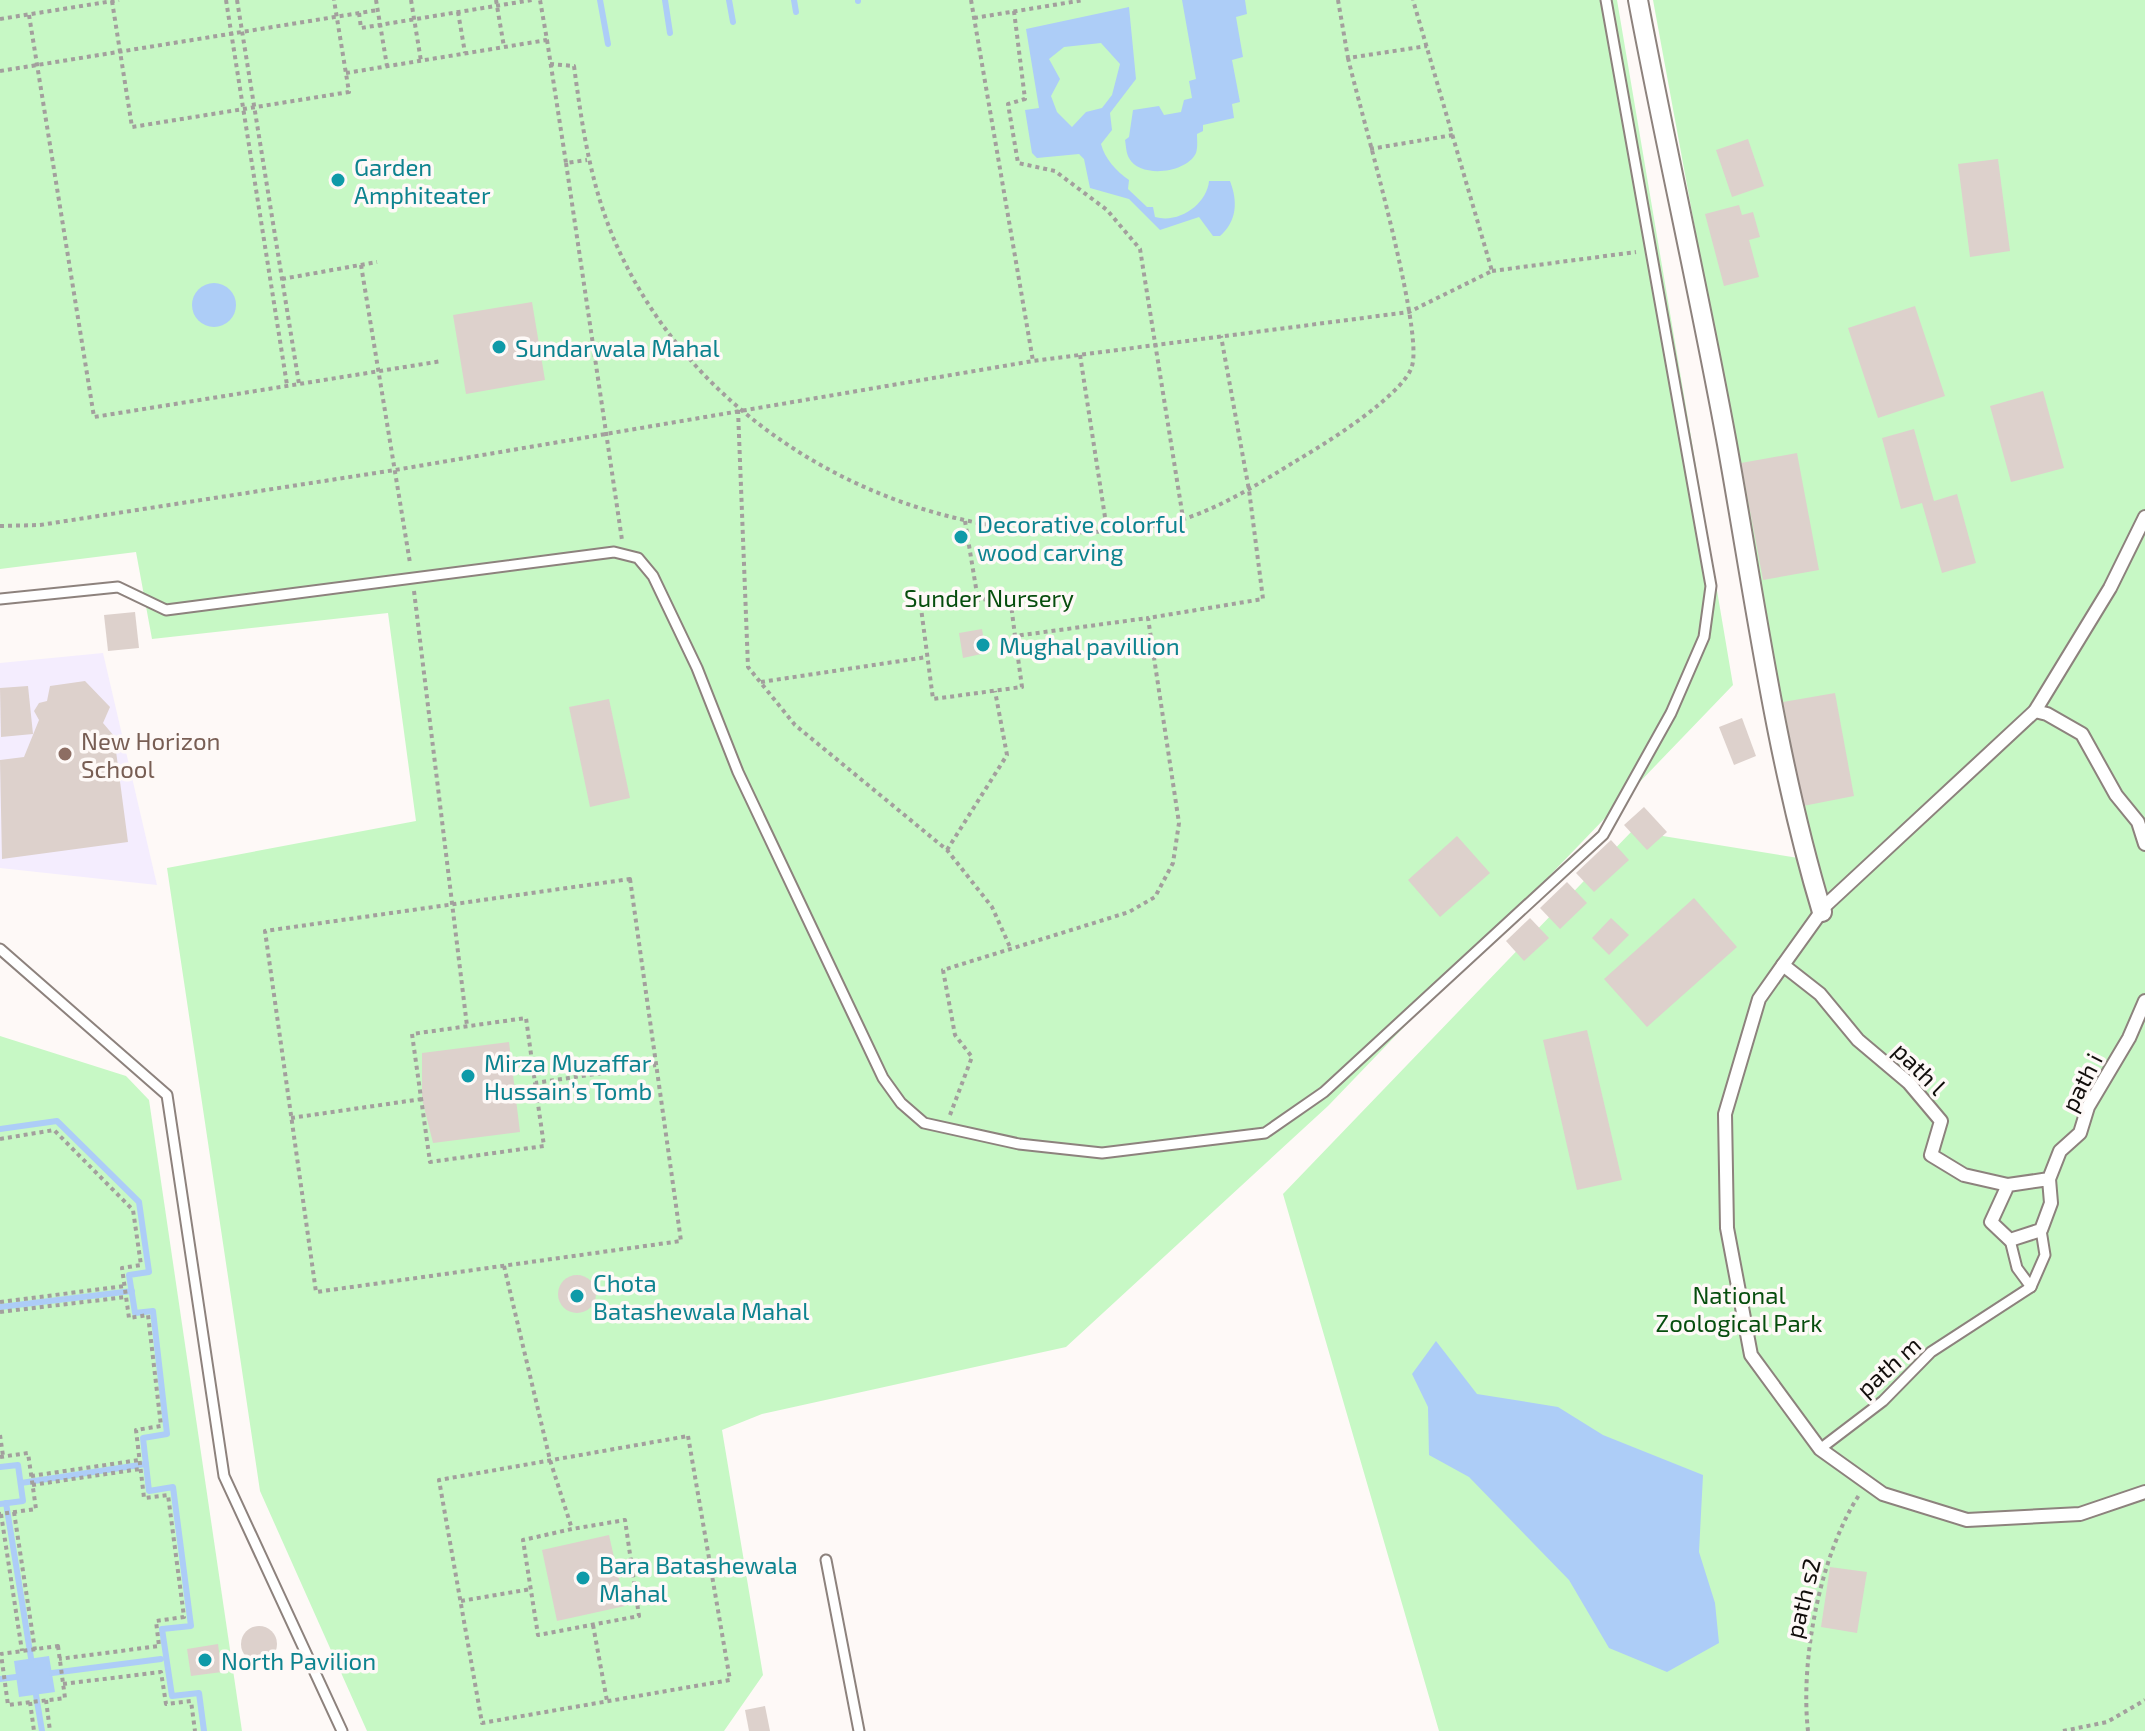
<svg xmlns="http://www.w3.org/2000/svg" width="2145" height="1731" font-family="'Exo 2',sans-serif">
<style>
.education{fill:#f4edfe}
.green{fill:#c7f8c5}
.water{fill:#adcdf7;fill-rule:evenodd}
.lines{fill:none;stroke-linecap:round;stroke-linejoin:round}
.stream{stroke:#adcdf7;stroke-width:6}
.building{fill:#ddd1cc}
.service-casing{stroke:#8d827d;stroke-width:13}
.pedestrian-casing{stroke:#8d827d;stroke-width:16}
.minor-casing{stroke:#8d827d;stroke-width:22}
.path{stroke:#a39f9d;stroke-width:4;stroke-dasharray:4 4;stroke-linecap:butt}
.service{stroke:#fff;stroke-width:9}
.pedestrian{stroke:#fff;stroke-width:12}
.minor{stroke:#fff;stroke-width:18}
.culture-dot{fill:#0f9aa8;stroke:#fef9f7;stroke-width:3}
.education-dot{fill:#8d6e63;stroke:#fef9f7;stroke-width:3}
.labels{text-anchor:middle;dominant-baseline:central;stroke-width:7;stroke-linejoin:round;paint-order:stroke}
.culture-label{font-size:24px;fill:#0d838f;stroke:#fef9f7;text-anchor:start}
.park-label{font-size:24px;fill:#074e0e;stroke:#fef9f7}
.education-label{font-size:24px;fill:#785e54;stroke:#fef9f7;text-anchor:start}
.street-label{font-size:24px;fill:#120e0c;stroke:#fef9f7}
</style>
<rect width="100%" height="100%" fill="#fef9f7"/>
<path class="education" d="M103,653L157,885L0,868V663Z"/>
<g class="green">
<path d="M0,0H1617L1733,685L1328,1106L1066,1347L762,1414L722,1430L763,1675L724,1731H367L260,1491L167,868L416,821L388,613L152,639L136,552L0,569Z"/>
<path d="M1653,0H2145V1731H1439L1283,1194L1632,831L1811,860Z"/>
<path d="M0,1036L126,1076L149,1100L242,1731H0Z"/>
</g>
<g class="water">
<path d="M1182,0H1245L1247,14L1236,17L1243,57L1232,60L1240,102L1232,104L1234,118L1203,125V131L1197,134C1197,140 1198,147 1196,153C1187,173 1140,179 1129,158C1126,153 1126,145 1125,140L1129,137L1133,110L1159,106L1164,115L1181,112L1184,100L1192,98L1189,81L1196,79Z"/>
<path d="M1129,7L1136,79L1110,113L1112,130L1101,144C1105,159 1116,171 1129,180L1128,189L1147,207H1153L1155,217C1179,224 1207,204 1209,181H1230C1238,202 1237,221 1220,236H1213L1199,217L1160,230L1129,199L1090,188L1084,159L1079,154L1037,158L1032,153L1025,110L1039,108L1026,29ZM1101,43L1120,64L1112,95L1102,108L1086,112L1072,127L1057,112L1051,96L1060,79L1049,59L1064,47Z"/>
<circle cx="214" cy="305" r="22"/>
<path d="M1436,1341L1477,1394L1558,1407L1603,1435L1703,1475L1699,1552L1715,1603L1719,1643L1667,1672L1609,1648L1569,1580L1469,1477L1429,1455L1428,1407L1412,1374Z"/>
<path d="M49,1656L55,1692L19,1697L14,1661Z"/>
</g>
<g class="lines">
<g class="stream">
<path d="M600,0L608,44"/>
<path d="M665,0L670,33"/>
<path d="M729,0L733,22"/>
<path d="M794,0L796,12"/>
<path d="M858,0V1"/>
<path d="M0,1129L57,1121L139,1202L149,1272L129,1275L135,1313L153,1311L167,1434L143,1438L149,1491L173,1487L191,1626L162,1629L172,1696L199,1693L204,1731"/>
<path d="M0,1307L132,1291"/>
<path d="M0,1467L18,1465L23,1501L0,1504"/>
<path d="M21,1483L146,1464"/>
<path d="M6,1503L31,1658"/>
<path d="M52,1673L161,1659"/>
<path d="M0,1679L16,1677"/>
<path d="M36,1695L42,1731"/>
</g>
</g>
<g class="building">
<path d="M1748,139L1764,186L1732,197L1716,150Z"/>
<path d="M1998,159L2010,251L1970,257L1958,164Z"/>
<path d="M1739,205L1742,215L1753,212L1760,237L1749,240L1759,277L1724,286L1705,214Z"/>
<path d="M532,302L545,380L466,394L453,315Z"/>
<path d="M1915,306L1945,396L1878,418L1848,328Z"/>
<path d="M2043,391L2064,468L2011,482L1990,406Z"/>
<path d="M1914,429L1934,501L1957,494L1976,563L1942,573L1922,503L1901,509L1882,438Z"/>
<path d="M1797,453L1819,570L1763,580L1741,463Z"/>
<path d="M135,612L139,648L108,651L104,615Z"/>
<path d="M982,629L986,653L963,658L959,633Z"/>
<path d="M85,681L110,707L103,723L114,736L128,842L2,859L0,760L24,757L39,720L34,711L39,703L47,701L50,686Z"/>
<path d="M28,686L33,734L1,737L0,688Z"/>
<path d="M1835,693L1854,796L1803,806L1783,702Z"/>
<path d="M609,699L630,798L590,807L569,707Z"/>
<path d="M1742,718L1756,756L1734,765L1719,727Z"/>
<path d="M1644,807L1667,832L1647,850L1624,825Z"/>
<path d="M1457,836L1490,873L1440,917L1408,880Z"/>
<path d="M1611,840L1629,860L1594,892L1576,873Z"/>
<path d="M1567,882L1587,903L1560,929L1540,908Z"/>
<path d="M1694,898L1737,947L1647,1027L1604,979Z"/>
<path d="M1530,918L1549,938L1524,961L1506,941Z"/>
<path d="M1611,918L1629,935L1609,955L1592,938Z"/>
<path d="M1587,1030L1622,1180L1577,1190L1543,1040Z"/>
<path d="M509,1042L520,1132L433,1143L422,1099V1053Z"/>
<circle cx="577" cy="1294" r="19"/>
<path d="M609,1535L625,1606L557,1621L542,1550Z"/>
<path d="M1830,1567L1867,1572L1857,1633L1821,1627Z"/>
<circle cx="259" cy="1644" r="18"/>
<path d="M218,1644L222,1672L191,1676L187,1649Z"/>
<path d="M765,1706L770,1731H749L745,1710Z"/>
</g>
<g class="lines">
<defs>
<g id="service">
<path d="M0,599L118,587L166,610L614,552L638,558L653,576L697,668L738,772L883,1078L901,1103L924,1123L1019,1144L1102,1153L1265,1133L1324,1092L1603,835L1671,713L1704,637L1711,586L1606,0"/>
<path d="M0,949L167,1095L224,1476L342,1731"/>
<path d="M2010,1240L2017,1268L2031,1287"/>
<path d="M1820,1449L1883,1401L1931,1352L2031,1287L2045,1255L2041,1230"/>
<path d="M826,1560L859,1731"/>
</g>
<g id="pedestrian">
<path d="M2145,517L2110,588L2035,711L1826,905L1783,965L1759,999L1725,1114L1727,1228L1751,1355L1820,1449L1883,1494L1967,1520L2080,1514L2145,1492"/>
<path d="M2035,711L2047,714L2082,734L2116,795L2138,822L2145,844"/>
<path d="M1783,965L1820,994L1858,1040L1909,1083L1941,1121L1931,1155L1964,1175L2008,1185"/>
<path d="M2049,1179L2008,1185L1991,1222L2010,1240L2041,1230L2051,1203L2049,1179L2060,1151L2080,1133L2088,1107L2129,1038L2145,1001"/>
</g>
<path id="minor" d="M1638,0C1666,149 1700,296 1727,444C1755,600 1776,760 1822,912"/>
</defs>
<use href="#service" class="service-casing"/>
<use href="#pedestrian" class="pedestrian-casing"/>
<use href="#minor" class="minor-casing"/>
<g class="path">
<path d="M226,0L287,385"/>
<path d="M237,0L299,384"/>
<path d="M376,0L387,66"/>
<path d="M411,0L421,61"/>
<path d="M496,0L504,47"/>
<path d="M971,0L1033,361"/>
<path d="M1338,0L1348,58L1427,46"/>
<path d="M112,1L132,127L349,92L334,0"/>
<path d="M1014,11L1025,99L1008,104L1018,163L1055,171L1107,210L1140,249L1183,518"/>
<path d="M458,12L465,53"/>
<path d="M359,13L361,28L532,0"/>
<path d="M29,15L94,417L442,361"/>
<path d="M974,18L1084,0"/>
<path d="M0,19L119,0"/>
<path d="M547,40L566,163L587,160"/>
<path d="M550,64L574,66C583,133 592,195 622,257C718,456 954,566 1169,523C1210,514 1259,484 1294,462C1322,446 1404,395 1412,366C1424,328 1360,110 1348,58"/>
<path d="M0,71L378,10"/>
<path d="M346,73L547,40L540,0"/>
<path d="M1370,149L1453,135"/>
<path d="M566,163L622,540"/>
<path d="M361,265L410,563"/>
<path d="M1492,271L1636,252"/>
<path d="M282,279L377,262"/>
<path d="M1080,355L1107,530"/>
<path d="M738,410L748,667L795,725L947,850L992,907L1010,947"/>
<path d="M965,521L978,600"/>
<path d="M0,526L40,525L395,470L1033,361L1409,312L1492,271L1413,0"/>
<path d="M414,591L467,1026"/>
<path d="M1015,636L1022,687L933,699L921,608L1010,596L1015,636L1148,618"/>
<path d="M761,682L927,657"/>
<path d="M947,850L1007,755L995,691"/>
<path d="M630,879L681,1241L316,1292L265,931Z"/>
<path d="M535,1083L544,1146L430,1162L412,1034L526,1018L535,1083L656,1065"/>
<path d="M950,1115L972,1057L955,1035L943,970L1129,912L1155,897L1173,863L1179,823L1148,618L1263,599L1249,490L1221,336"/>
<path d="M291,1118L422,1099"/>
<path d="M0,1139L54,1130L133,1210L141,1265L122,1268L129,1318L148,1315L161,1426L136,1430L144,1498L168,1495L184,1617L156,1621L159,1646L59,1659"/>
<path d="M504,1266L550,1460L572,1529L523,1540L538,1635L639,1616L625,1520L572,1529"/>
<path d="M0,1302L125,1286"/>
<path d="M0,1312L126,1297"/>
<path d="M0,1435L3,1456"/>
<path d="M688,1436L730,1680L482,1723L439,1480Z"/>
<path d="M0,1457L28,1453L36,1509L0,1514"/>
<path d="M31,1476L139,1460"/>
<path d="M32,1485L140,1469"/>
<path d="M14,1512L35,1650"/>
<path d="M1,1514L22,1651"/>
<path d="M461,1601L531,1589"/>
<path d="M593,1625L607,1701"/>
<path d="M58,1646L65,1698L8,1705L1,1654Z"/>
<path d="M63,1684L161,1672L166,1704L191,1701L195,1731"/>
<path d="M46,1700L50,1731"/>
<path d="M30,1702L34,1731"/>
<path d="M1808,1731C1800,1660 1820,1555 1859,1495"/>
<path d="M2063,1731L2107,1722L2145,1700"/>
</g>
<use href="#service" class="service"/>
<use href="#pedestrian" class="pedestrian"/>
<use href="#minor" class="minor"/>
</g>
<g class="culture-dot">
<circle cx="338" cy="180" r="8"/>
<circle cx="499" cy="347" r="8"/>
<circle cx="961" cy="537" r="8"/>
<circle cx="983" cy="645" r="8"/>
<circle cx="468" cy="1076" r="8"/>
<circle cx="577" cy="1296" r="8"/>
<circle cx="583" cy="1578" r="8"/>
<circle cx="205" cy="1660" r="8"/>
</g>
<circle class="education-dot" cx="65" cy="754" r="8"/>
<g class="labels">
<g class="culture-label">
<text x="354" y="166">Garden<tspan x="354" dy="28">Amphiteater</tspan></text>
<text x="515" y="347">Sundarwala Mahal</text>
<text x="977" y="523">Decorative colorful<tspan x="977" dy="28">wood carving</tspan></text>
<text x="999" y="645">Mughal pavillion</text>
<text x="484" y="1062">Mirza Muzaffar<tspan x="484" dy="28">Hussain’s Tomb</tspan></text>
<text x="593" y="1282">Chota<tspan x="593" dy="28">Batashewala Mahal</tspan></text>
<text x="599" y="1564">Bara Batashewala<tspan x="599" dy="28">Mahal</tspan></text>
<text x="221" y="1660">North Pavilion</text>
</g>
<g class="park-label">
<text x="989" y="597">Sunder Nursery</text>
<text x="1739" y="1294">National<tspan x="1739" dy="28">Zoological Park</tspan></text>
</g>
<g class="education-label">
<text x="81" y="740">New Horizon<tspan x="81" dy="28">School</tspan></text>
</g>
<g class="street-label">
<text transform="translate(1920 1068) rotate(45)">path l</text>
<text transform="translate(2081 1082) rotate(-63)">path i</text>
<text transform="translate(1888 1366) rotate(-42)">path m</text>
<text transform="translate(1802 1598) rotate(-76)">path s2</text>
</g>
</g>
</svg>
